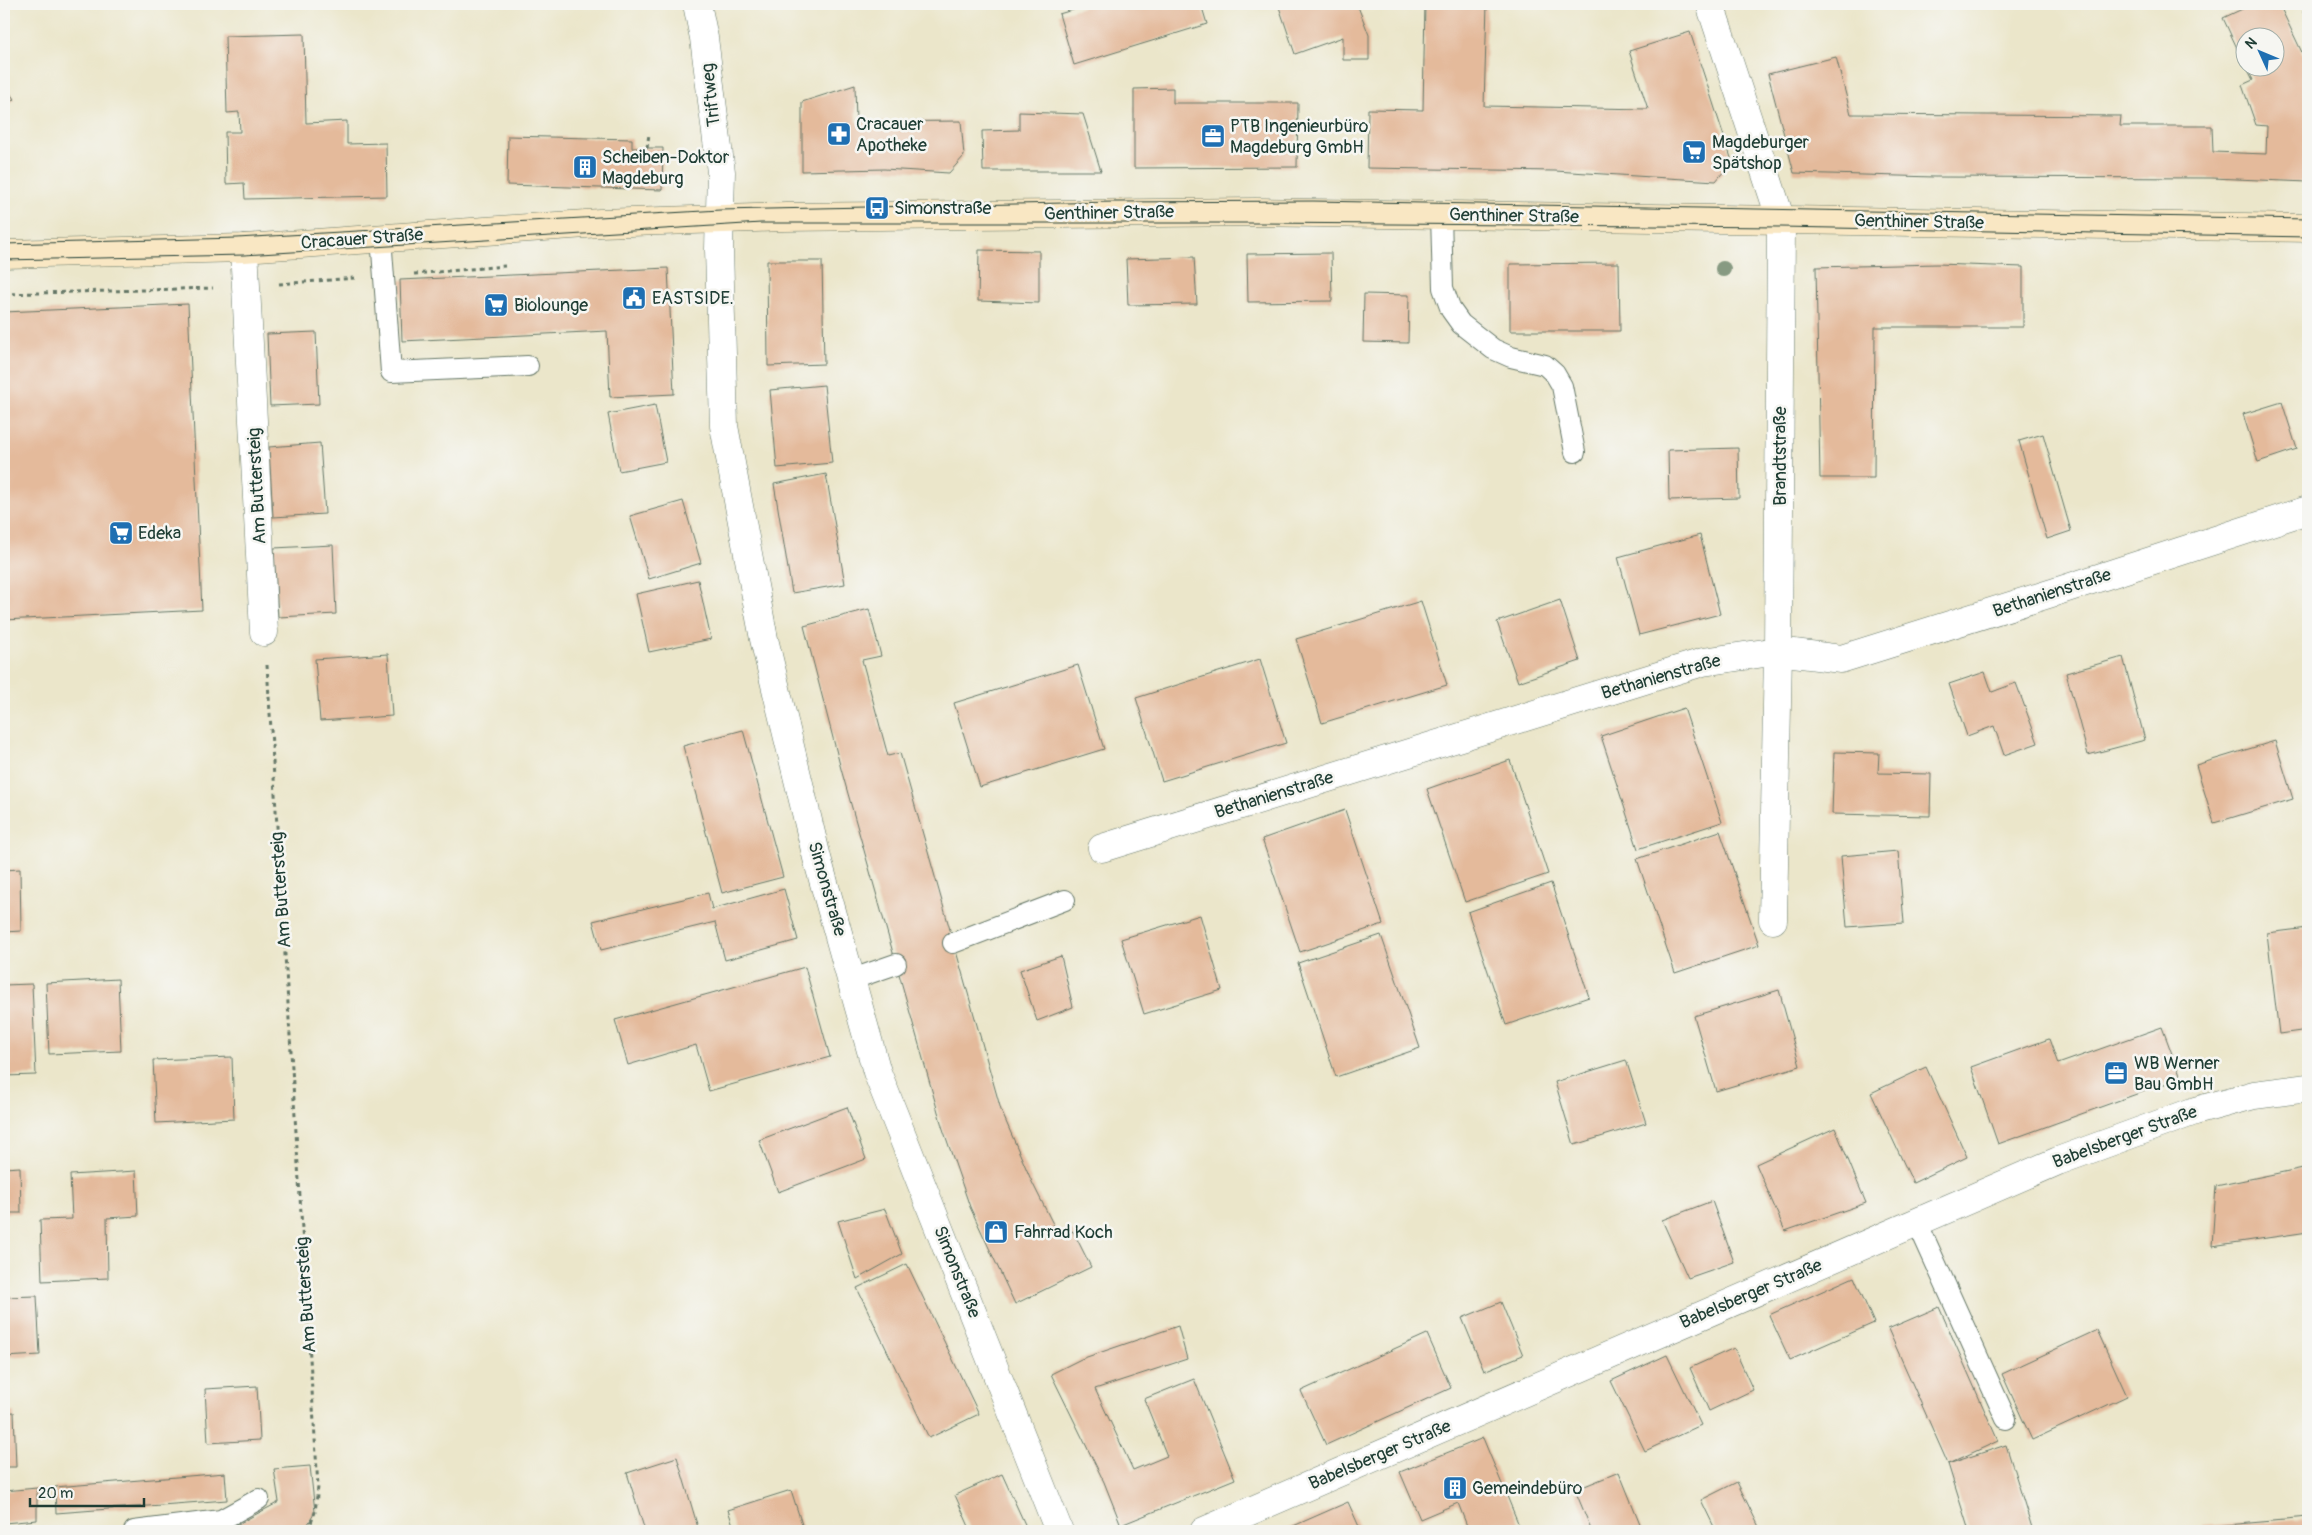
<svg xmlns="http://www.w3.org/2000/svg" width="2312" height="1535" font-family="Pangolin,sans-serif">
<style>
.building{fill:#e4ba9b}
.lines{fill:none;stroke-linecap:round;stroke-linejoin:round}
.lane-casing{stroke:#667868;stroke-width:22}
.street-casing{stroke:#667868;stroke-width:29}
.secondary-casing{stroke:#667868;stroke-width:29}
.path{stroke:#667868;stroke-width:3;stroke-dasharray:4 4;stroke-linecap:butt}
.lane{stroke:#fff;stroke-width:20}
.street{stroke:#fff;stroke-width:28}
.secondary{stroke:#f9e7c3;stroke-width:28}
.tram{stroke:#1f3d34;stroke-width:1}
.tree{fill:#879a82}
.labels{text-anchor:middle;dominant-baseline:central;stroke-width:5;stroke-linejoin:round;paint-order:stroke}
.street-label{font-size:18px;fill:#1f3d34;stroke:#f6f6f2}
.poi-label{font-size:18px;fill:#1f3d34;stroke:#f6f6f2;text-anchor:start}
</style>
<rect width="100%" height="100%" fill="#f6f6f2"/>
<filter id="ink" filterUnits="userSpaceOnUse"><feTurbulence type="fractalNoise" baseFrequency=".02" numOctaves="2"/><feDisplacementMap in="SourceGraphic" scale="10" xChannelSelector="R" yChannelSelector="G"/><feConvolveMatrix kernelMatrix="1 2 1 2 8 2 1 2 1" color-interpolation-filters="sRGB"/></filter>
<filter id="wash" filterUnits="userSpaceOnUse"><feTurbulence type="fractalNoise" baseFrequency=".0096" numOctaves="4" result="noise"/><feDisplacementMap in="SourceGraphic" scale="20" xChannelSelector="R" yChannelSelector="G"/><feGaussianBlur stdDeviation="1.12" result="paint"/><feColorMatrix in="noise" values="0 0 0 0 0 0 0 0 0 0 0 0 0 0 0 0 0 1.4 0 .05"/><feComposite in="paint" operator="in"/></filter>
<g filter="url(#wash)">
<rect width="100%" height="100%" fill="#ebe6ca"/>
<g id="blocks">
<g class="building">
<path d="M1093,4H1201L1207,24L1074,65L1059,14Z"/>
<path d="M1278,4H1357L1369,35V60H1343V37L1295,54Z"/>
<path d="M1425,4H1487L1484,106L1648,109L1629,51L1690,32L1732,161L1716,181L1555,171L1367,168L1368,109L1423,110Z"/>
<path d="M2253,4H2279L2308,65V182L2212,178L1934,177L1794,173L1768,74L1836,57L1851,114L2121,116L2120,126H2212L2213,152L2266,154L2267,126L2256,125L2242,85L2253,80L2247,68H2274V38H2244V63L2223,18Z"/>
<path d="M304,34L306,123L347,121V144L386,143L387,196L245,199L244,183L226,184L225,132H240L239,112L227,113L225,36Z"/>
<path d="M4,85L14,99L4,107Z"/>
<path d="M855,85L856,122L961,121L964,156L949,173L884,169L802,171V102Z"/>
<path d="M1173,88V103H1298L1297,167L1134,168V89Z"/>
<path d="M1019,112L1083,114L1101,171H983L982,131L1019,130Z"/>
<path d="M508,136L632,139V148H663L662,190L507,185Z"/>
<path d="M979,250L1039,251V303L978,301Z"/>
<path d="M1331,253L1332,301L1248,302L1247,254Z"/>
<path d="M1194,257L1197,304L1128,305L1126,259Z"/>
<path d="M767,261H822L824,364L768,366Z"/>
<path d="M1619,263L1620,331H1510V264Z"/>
<path d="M1937,264L2023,267V327H1875L1874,478H1820L1816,267Z"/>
<path d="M668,268L674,394L610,397L607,331L402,341L400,280Z"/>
<path d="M1364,294L1409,295L1408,343L1363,342Z"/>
<path d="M188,304L202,610L4,620V312Z"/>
<path d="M316,332L319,404L270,406L267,334Z"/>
<path d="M824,385L832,463L777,468L770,390Z"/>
<path d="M2282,402L2297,449L2258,462L2243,414Z"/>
<path d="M655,405L666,462L619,471L608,414Z"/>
<path d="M2043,434L2071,531L2047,539L2019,441Z"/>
<path d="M320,443L325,514L273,517L269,447Z"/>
<path d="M1738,448L1739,498L1669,500L1668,450Z"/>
<path d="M826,474L845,584L792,593L774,484Z"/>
<path d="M683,501L701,563L649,579L630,516Z"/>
<path d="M1700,535L1720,614L1639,635L1618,557Z"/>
<path d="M333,545L336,614L278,617L274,548Z"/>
<path d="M698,580L711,639L649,652L636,594Z"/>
<path d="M1560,600L1580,661L1518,682L1497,622Z"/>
<path d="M1421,601L1447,685L1322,723L1296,639Z"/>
<path d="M869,609L881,656L862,660L888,756L900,753L1001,1110L1032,1182L1060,1238L1073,1231L1091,1267L1015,1304L970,1207L942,1126L841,769L804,626Z"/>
<path d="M388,654L392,716L320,721L315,659Z"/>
<path d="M2123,657L2145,740L2088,755L2066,673Z"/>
<path d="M1260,659L1286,743L1162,781L1136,698Z"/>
<path d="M1078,665L1104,749L980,787L954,703Z"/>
<path d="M1985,672L1992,692L2016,683L2038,743L2004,755L1994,726L1967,736L1949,684Z"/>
<path d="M1684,708L1722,822L1638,849L1601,736Z"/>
<path d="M743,730L783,877L722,893L683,746Z"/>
<path d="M2275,741L2293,799L2214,823L2196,765Z"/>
<path d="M1834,752L1879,753L1878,773L1931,774L1930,816L1832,814Z"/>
<path d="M1510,760L1548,874L1465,902L1427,789Z"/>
<path d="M1345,810L1383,924L1300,952L1262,839Z"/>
<path d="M1720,831L1759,945L1675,973L1637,859Z"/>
<path d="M1898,851L1904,923L1847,927L1841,856Z"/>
<path d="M20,869L21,931L4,932V870Z"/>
<path d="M1551,883L1589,997L1506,1025L1468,912Z"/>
<path d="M784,889L798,940L725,960L715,922L601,950L593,921L708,893L712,909Z"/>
<path d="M1200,915L1222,990L1144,1014L1121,939Z"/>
<path d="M2308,928V1030L2279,1034L2267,933Z"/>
<path d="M1381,935L1420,1048L1336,1077L1298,963Z"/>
<path d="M1061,956L1073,1007L1037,1021L1020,970Z"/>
<path d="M805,967L830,1057L709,1091L696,1045L628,1065L615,1020Z"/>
<path d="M118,979L121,1051L49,1054L46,983Z"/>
<path d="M32,984L36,1075L4,1076V985Z"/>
<path d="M1779,990L1800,1066L1716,1091L1694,1016Z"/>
<path d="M2162,1027L2181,1078L1998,1144L1971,1067L2049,1039L2058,1064Z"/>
<path d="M232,1057L234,1119L156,1123L153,1060Z"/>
<path d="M1626,1060L1646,1123L1574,1145L1555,1082Z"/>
<path d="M1926,1067L1967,1157L1913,1183L1871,1093Z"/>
<path d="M847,1107L866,1159L778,1192L759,1140Z"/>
<path d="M1835,1128L1866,1203L1785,1231L1756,1164Z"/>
<path d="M20,1167L21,1213H4V1168Z"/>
<path d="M2308,1167V1232L2212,1246L2216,1186Z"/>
<path d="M136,1171L138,1216L107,1218L108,1278L42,1281L40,1220L72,1219L70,1175Z"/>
<path d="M1712,1201L1734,1262L1688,1278L1662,1220Z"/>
<path d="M885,1209L902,1254L857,1279L838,1221Z"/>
<path d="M907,1264L979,1414L929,1438L857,1288Z"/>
<path d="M1854,1277L1874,1323L1790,1360L1769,1315Z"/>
<path d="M37,1296L40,1355L4,1357V1297Z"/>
<path d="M1501,1302L1523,1355L1484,1371L1462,1318Z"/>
<path d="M1939,1307L1998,1441L1948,1464L2006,1445L2033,1531H1969L1948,1464L1888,1329Z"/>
<path d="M1178,1326L1187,1359L1095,1389L1133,1470L1167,1456L1144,1399L1194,1379L1235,1479L1121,1525L1104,1482L1051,1374L1081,1359Z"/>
<path d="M2097,1330L2127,1396L2032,1440L2002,1374Z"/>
<path d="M1427,1334L1451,1388L1326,1445L1301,1391Z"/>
<path d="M1734,1348L1753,1390L1709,1411L1690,1368Z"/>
<path d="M1667,1355L1701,1425L1645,1451L1611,1381Z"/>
<path d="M257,1386L260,1440L208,1443L205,1389Z"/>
<path d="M14,1412L16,1467H4V1413Z"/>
<path d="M1483,1438L1521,1530L1469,1531L1458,1503L1420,1519L1400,1472Z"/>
<path d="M677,1457L699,1531H645L627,1473Z"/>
<path d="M310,1466L315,1512L304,1531H225L279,1502L274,1469Z"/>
<path d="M1619,1472L1643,1531H1592L1575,1490Z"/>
<path d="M225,1473L227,1500L56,1513L55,1487Z"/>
<path d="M1002,1474L1028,1531H971L955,1495Z"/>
<path d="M1737,1482L1761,1531H1716L1701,1500Z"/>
<path d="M37,1488V1520L4,1523V1491Z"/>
<path d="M791,1490L804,1531H735L728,1510Z"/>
<path d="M1348,1502L1361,1531H1282Z"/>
<path d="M2308,1518V1531H2203V1527Z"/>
</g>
</g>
</g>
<g filter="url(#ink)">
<use href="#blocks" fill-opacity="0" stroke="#667868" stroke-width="1"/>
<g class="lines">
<defs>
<g id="lane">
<path d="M1441,215L1443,288L1451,310L1461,324L1493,349L1511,357L1545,365L1555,374L1562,386L1575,452"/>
<path d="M381,237L391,372L528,366"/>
<path d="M953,943L1065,900"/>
<path d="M853,979L896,964"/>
<path d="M1917,1222L2006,1419"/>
<path d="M134,1531L221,1520L259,1499"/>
</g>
<g id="street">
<path d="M697,4L704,38L721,172L719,249L724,426L764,639L817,858L877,1072L1059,1531"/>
<path d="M1710,4L1778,211L1781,227L1778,651L1773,920"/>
<path d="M244,248L264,632"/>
<path d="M1102,848L1703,662L1778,651L1841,659L2055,592L2308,510"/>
<path d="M1204,1531L2058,1161L2195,1111L2254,1095L2308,1088"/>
</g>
<path id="secondary" d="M4,254L244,248L600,223L785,217L1255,212L2308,228"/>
</defs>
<use href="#lane" class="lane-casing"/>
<use href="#street" class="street-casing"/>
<use href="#secondary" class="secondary-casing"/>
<g class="path">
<path d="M2300,4L2308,20"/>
<path d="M647,148L649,134"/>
<path d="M414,274L505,266"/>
<path d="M279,284L355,278"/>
<path d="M4,294L213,288"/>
<path d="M267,665L318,1487L315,1512L308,1531"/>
</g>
<use href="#lane" class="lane"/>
<use href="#street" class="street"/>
<use href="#secondary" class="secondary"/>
<g class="tram">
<path d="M4,244L237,238L720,210L1114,202L1313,201L2308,219"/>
<path d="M4,260L244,255L761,223H1260L1781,227L2308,237"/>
</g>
</g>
<circle class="tree" cx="1723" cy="269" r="8"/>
</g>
<defs>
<symbol id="pharmacy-square" viewBox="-11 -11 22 22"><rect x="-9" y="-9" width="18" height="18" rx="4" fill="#1f6fb2" stroke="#f6f6f2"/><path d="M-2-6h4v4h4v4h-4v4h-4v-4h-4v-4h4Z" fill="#fff"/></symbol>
<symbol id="office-square" viewBox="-11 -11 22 22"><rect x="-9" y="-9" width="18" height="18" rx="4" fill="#1f6fb2" stroke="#f6f6f2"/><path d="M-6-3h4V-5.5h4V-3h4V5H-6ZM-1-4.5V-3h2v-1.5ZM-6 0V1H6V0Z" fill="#fff"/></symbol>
<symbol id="supermarket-square" viewBox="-11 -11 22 22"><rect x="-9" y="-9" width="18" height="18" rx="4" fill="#1f6fb2" stroke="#f6f6f2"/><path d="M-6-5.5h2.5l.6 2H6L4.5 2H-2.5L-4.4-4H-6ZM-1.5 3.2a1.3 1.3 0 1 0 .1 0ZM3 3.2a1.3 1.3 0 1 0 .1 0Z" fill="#fff"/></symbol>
<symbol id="building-square" viewBox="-11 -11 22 22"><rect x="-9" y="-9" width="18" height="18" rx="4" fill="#1f6fb2" stroke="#f6f6f2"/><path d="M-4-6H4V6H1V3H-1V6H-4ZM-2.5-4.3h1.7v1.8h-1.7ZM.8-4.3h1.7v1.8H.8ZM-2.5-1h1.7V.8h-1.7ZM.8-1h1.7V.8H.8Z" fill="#fff"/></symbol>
<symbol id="bus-square" viewBox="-11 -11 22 22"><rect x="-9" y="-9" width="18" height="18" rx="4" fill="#1f6fb2" stroke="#f6f6f2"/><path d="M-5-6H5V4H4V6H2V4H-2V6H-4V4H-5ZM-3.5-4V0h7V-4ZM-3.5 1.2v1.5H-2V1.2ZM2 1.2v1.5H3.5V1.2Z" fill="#fff"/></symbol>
<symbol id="civic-square" viewBox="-11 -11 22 22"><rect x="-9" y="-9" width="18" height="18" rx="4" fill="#1f6fb2" stroke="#f6f6f2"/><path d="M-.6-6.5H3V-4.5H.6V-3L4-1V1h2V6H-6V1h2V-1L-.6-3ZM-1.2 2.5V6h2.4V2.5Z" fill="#fff"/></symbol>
<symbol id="shop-square" viewBox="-11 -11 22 22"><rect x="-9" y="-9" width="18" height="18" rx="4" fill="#1f6fb2" stroke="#f6f6f2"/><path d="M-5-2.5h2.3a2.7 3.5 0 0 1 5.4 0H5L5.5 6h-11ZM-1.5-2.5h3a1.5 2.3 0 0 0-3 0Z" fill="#fff"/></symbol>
</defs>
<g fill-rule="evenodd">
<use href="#pharmacy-square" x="825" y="120" width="28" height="28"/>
<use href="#office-square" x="1199" y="122" width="28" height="28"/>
<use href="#supermarket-square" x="1680" y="138" width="28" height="28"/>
<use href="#building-square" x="571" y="153" width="28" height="28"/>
<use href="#bus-square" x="863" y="194" width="28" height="28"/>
<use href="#civic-square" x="620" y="284" width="28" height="28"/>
<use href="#supermarket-square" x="482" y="291" width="28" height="28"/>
<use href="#supermarket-square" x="107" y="519" width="28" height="28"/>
<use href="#office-square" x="2102" y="1059" width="28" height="28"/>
<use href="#shop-square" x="982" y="1218" width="28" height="28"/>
<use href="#building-square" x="1441" y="1474" width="28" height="28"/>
</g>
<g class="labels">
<g class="street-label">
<text transform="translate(711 95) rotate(-96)">Triftweg</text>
<text transform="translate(1109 213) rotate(-1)">Genthiner Straße</text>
<text transform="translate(1514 216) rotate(1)">Genthiner Straße</text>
<text transform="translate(1919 222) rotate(1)">Genthiner Straße</text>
<text transform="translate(362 239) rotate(-4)">Cracauer Straße</text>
<text transform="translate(1780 456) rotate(-90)">Brandtstraße</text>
<text transform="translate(257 486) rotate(-93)">Am Buttersteig</text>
<text transform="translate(2052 593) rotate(-18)">Bethanienstraße</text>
<text transform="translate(1661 677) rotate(-16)">Bethanienstraße</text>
<text transform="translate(1274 795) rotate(-17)">Bethanienstraße</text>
<text transform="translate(827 889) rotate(74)">Simonstraße</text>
<text transform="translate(281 890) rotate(-94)">Am Buttersteig</text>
<text transform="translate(2125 1137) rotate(-20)">Babelsberger Straße</text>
<text transform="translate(957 1272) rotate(68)">Simonstraße</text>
<text transform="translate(1751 1294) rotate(-23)">Babelsberger Straße</text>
<text transform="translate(306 1295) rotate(-94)">Am Buttersteig</text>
<text transform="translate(1380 1455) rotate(-23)">Babelsberger Straße</text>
</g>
<g class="poi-label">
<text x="856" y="124">Cracauer<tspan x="856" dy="21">Apotheke</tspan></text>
<text x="1230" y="126">PTB Ingenieurbüro<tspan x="1230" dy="21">Magdeburg GmbH</tspan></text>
<text x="1712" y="142">Magdeburger<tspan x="1712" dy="21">Spätshop</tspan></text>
<text x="602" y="157">Scheiben-Doktor<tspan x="602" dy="21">Magdeburg</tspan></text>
<text x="894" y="208">Simonstraße</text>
<text x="652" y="298">EASTSIDE.</text>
<text x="514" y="305">Biolounge</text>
<text x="138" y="533">Edeka</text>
<text x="2134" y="1063">WB Werner<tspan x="2134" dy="21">Bau GmbH</tspan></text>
<text x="1014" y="1232">Fahrrad Koch</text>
<text x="1472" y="1488">Gemeindebüro</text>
</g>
</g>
<rect width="2312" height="1535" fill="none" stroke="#f6f6f2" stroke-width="20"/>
<g transform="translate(2260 52) rotate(314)"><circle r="24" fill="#f6f6f2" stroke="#a0aca6"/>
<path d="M0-4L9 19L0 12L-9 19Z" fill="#1f6fb2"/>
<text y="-8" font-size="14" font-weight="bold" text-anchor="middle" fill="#1f3d34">N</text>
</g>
<path d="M30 1498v8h114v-8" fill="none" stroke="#1f3d34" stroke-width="2.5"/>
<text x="38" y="1498" font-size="15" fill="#1f3d34" stroke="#f6f6f2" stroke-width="4" paint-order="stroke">20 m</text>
</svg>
